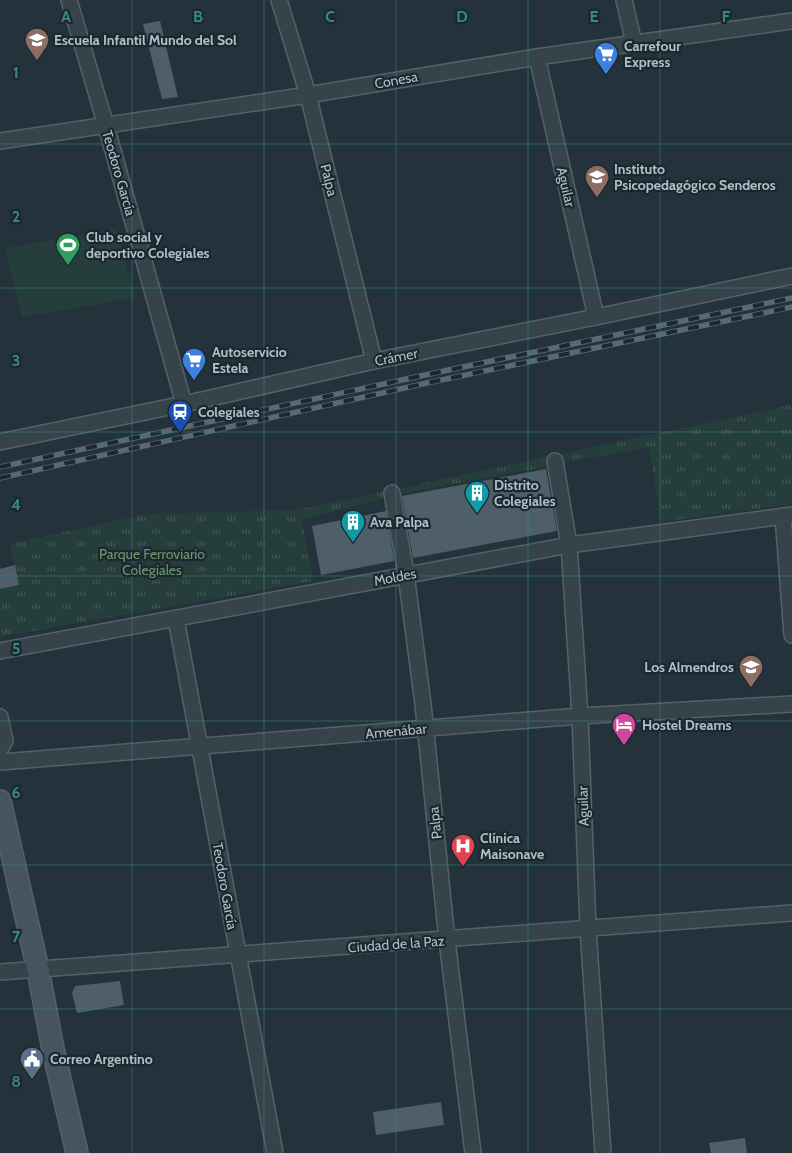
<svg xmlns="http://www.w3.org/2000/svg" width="792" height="1153" font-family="Cabin,sans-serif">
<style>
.grass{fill:url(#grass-tufts)}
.pitch{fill:#263e3b}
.building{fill:#4e5f69}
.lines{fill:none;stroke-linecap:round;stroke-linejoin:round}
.minor-casing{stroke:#556169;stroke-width:18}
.secondary-casing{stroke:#556169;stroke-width:24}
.minor{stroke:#37434b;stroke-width:15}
.secondary{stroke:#45545e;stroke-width:21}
.rail-casing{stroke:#596972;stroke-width:5.5}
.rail{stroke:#1c2830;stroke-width:4;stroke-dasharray:11;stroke-linecap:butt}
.grid{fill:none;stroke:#388884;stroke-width:1;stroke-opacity:0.55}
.labels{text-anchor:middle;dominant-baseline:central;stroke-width:4.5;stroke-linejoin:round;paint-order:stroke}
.poi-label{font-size:14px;font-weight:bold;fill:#b2bec7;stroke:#1c2830;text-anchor:start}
.street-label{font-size:14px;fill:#b2bec7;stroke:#1c2830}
.park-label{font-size:14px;fill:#6a986b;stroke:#1c2830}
.grid-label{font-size:16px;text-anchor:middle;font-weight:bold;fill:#388884;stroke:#1c2830;stroke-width:4.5;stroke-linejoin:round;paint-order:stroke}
</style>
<defs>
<pattern id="grass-tufts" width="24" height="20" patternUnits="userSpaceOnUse" patternTransform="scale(1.25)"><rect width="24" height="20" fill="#263e3b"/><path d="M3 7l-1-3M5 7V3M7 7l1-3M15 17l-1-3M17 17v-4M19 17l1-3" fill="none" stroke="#435856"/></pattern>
</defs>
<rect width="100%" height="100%" fill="#23323b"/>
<path class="grass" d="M792,405V504L661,522L649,447L396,495L302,520L313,581L0,637V589L19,585L10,544L147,514L297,510Z"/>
<path class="pitch" d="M117,229L135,298L22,317L5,248Z"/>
<g class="building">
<path d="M160,21L178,97L162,99L143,24Z"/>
<path d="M546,469L557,531L413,558L402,496Z"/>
<path d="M386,511L394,561L321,575L312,526Z"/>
<path d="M15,565L19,585L0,589V569Z"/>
<path d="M120,981L124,1005L77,1013L72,993L75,986Z"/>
<path d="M441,1102L444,1125L376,1135L373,1112Z"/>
<path d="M745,1138L747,1153H711L709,1143Z"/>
</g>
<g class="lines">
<defs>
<g id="minor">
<path d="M69,0L106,126L184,404"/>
<path d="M279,0L308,95L374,361"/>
<path d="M624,0L634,43"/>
<path d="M537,57L596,317"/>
<path d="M0,141L308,95L537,57L792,21"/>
<path d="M0,442L184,404L374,361L596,317L792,276"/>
<path d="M555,461L569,545L580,716L588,928L603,1153"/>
<path d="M392,493L406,574L423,704L447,940L473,1153"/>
<path d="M783,516L792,635"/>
<path d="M176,619L275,1153"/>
<path d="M0,651L569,545L792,515"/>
<path d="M0,717L5,741L0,749"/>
<path d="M0,762L580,716L792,704"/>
<path d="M0,972L792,913"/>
</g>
<path id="secondary" d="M0,801L38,970L53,1049L77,1153"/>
</defs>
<use href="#minor" class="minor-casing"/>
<use href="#secondary" class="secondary-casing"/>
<use href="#minor" class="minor"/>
<use href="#secondary" class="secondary"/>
<defs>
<g id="rail">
<path d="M0,467L425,375L792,298"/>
<path d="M0,478L427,383L792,307"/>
</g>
</defs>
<use href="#rail" class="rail-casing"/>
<use href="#rail" class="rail"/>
</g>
<path class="grid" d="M132,0V1153M264,0V1153M396,0V1153M528,0V1153M660,0V1153M0,144H792M0,288H792M0,432H792M0,576H792M0,721H792M0,865H792M0,1009H792"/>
<defs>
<symbol id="school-pin" viewBox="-11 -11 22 30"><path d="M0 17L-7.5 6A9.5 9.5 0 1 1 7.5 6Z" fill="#8d6e63" stroke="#1c2830"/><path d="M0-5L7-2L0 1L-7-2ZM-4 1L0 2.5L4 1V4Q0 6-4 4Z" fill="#fff"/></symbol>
<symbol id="supermarket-pin" viewBox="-11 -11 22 30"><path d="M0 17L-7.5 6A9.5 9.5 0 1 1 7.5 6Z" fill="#3f7fe0" stroke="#1c2830"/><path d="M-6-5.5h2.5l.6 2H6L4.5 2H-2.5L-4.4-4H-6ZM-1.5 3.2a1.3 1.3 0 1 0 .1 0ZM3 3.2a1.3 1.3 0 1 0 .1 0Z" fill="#fff"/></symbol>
<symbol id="stadium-pin" viewBox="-11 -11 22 30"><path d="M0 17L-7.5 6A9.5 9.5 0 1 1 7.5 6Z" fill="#2e9e5b" stroke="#1c2830"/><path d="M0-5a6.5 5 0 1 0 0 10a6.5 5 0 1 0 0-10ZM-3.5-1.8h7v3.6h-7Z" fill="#fff"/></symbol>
<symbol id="station-pin" viewBox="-11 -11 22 30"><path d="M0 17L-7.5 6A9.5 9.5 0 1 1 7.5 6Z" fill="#1a4fb4" stroke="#1c2830"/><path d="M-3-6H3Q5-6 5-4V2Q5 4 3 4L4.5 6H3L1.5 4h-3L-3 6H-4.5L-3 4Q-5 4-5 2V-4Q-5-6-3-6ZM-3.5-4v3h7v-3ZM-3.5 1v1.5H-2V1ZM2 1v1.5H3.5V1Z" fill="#fff"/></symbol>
<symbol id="building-pin" viewBox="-11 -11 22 30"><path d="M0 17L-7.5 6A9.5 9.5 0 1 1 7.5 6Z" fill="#0f9aa8" stroke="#1c2830"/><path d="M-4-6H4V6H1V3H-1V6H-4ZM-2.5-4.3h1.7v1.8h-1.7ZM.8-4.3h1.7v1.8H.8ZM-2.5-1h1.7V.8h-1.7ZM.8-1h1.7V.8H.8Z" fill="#fff"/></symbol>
<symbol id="hotel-pin" viewBox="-11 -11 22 30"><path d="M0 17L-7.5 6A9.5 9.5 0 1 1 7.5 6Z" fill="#d1479c" stroke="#1c2830"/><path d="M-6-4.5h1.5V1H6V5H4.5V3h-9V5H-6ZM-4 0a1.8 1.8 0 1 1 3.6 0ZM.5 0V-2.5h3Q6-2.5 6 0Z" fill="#fff"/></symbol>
<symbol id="hospital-pin" viewBox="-11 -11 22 30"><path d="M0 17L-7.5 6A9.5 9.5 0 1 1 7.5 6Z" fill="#e0444e" stroke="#1c2830"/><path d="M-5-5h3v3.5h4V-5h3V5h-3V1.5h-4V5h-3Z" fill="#fff"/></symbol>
<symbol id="civic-pin" viewBox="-11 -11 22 30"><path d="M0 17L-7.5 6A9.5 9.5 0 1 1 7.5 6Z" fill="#5c6f8a" stroke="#1c2830"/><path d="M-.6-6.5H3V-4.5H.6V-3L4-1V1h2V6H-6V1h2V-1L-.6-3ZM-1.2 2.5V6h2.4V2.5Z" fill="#fff"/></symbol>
</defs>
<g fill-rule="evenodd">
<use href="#school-pin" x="23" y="26" width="28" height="38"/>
<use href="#supermarket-pin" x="592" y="40" width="28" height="38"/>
<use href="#school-pin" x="583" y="163" width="28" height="38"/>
<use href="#stadium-pin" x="54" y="231" width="28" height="38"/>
<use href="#supermarket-pin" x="180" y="346" width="28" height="38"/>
<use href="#station-pin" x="166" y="398" width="28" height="38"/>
<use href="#building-pin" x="463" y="479" width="28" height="38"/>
<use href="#building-pin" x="339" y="508" width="28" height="38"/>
<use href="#school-pin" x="737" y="653" width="28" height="38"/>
<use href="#hotel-pin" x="610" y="711" width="28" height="38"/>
<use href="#hospital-pin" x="449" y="832" width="28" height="38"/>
<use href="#civic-pin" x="18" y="1045" width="28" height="38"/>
</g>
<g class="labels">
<g class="poi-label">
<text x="54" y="40">Escuela Infantil Mundo del Sol</text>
<text x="624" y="46">Carrefour<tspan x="624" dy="16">Express</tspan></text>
<text x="614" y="169">Instituto<tspan x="614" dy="16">Psicopedagógico Senderos</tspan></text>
<text x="86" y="237">Club social y<tspan x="86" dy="16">deportivo Colegiales</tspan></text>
<text x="212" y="352">Autoservicio<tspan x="212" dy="16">Estela</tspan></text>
<text x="198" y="412">Colegiales</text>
<text x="494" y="485">Distrito<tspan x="494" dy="16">Colegiales</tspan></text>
<text x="370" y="522">Ava Palpa</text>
<text x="734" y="667" text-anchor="end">Los Almendros</text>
<text x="642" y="725">Hostel Dreams</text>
<text x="480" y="838">Clínica<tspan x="480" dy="16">Maisonave</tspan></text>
<text x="50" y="1059">Correo Argentino</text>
</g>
<g class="street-label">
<text transform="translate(396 80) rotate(-10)">Conesa</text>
<text transform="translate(119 173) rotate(74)">Teodoro García</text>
<text transform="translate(329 180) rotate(76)">Palpa</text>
<text transform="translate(566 187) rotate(77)">Aguilar</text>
<text transform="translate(396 357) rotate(-11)">Crámer</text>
<text transform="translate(395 577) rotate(-11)">Moldes</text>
<text transform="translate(396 731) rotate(-5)">Amenábar</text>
<text transform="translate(583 806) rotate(-92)">Aguilar</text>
<text transform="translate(435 823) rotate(-96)">Palpa</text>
<text transform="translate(225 886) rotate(80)">Teodoro García</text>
<text transform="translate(396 944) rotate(-4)">Ciudad de la Paz</text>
</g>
<g class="park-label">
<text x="152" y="554">Parque Ferroviario<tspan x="152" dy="16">Colegiales</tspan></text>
</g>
</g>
<g class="grid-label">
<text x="66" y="22">A</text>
<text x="198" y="22">B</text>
<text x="330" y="22">C</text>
<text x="462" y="22">D</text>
<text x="594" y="22">E</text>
<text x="726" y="22">F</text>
<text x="16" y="78">1</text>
<text x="16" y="222">2</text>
<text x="16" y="366">3</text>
<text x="16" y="510">4</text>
<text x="16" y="654">5</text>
<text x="16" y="798">6</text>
<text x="16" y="942">7</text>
<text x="16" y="1087">8</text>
</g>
</svg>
